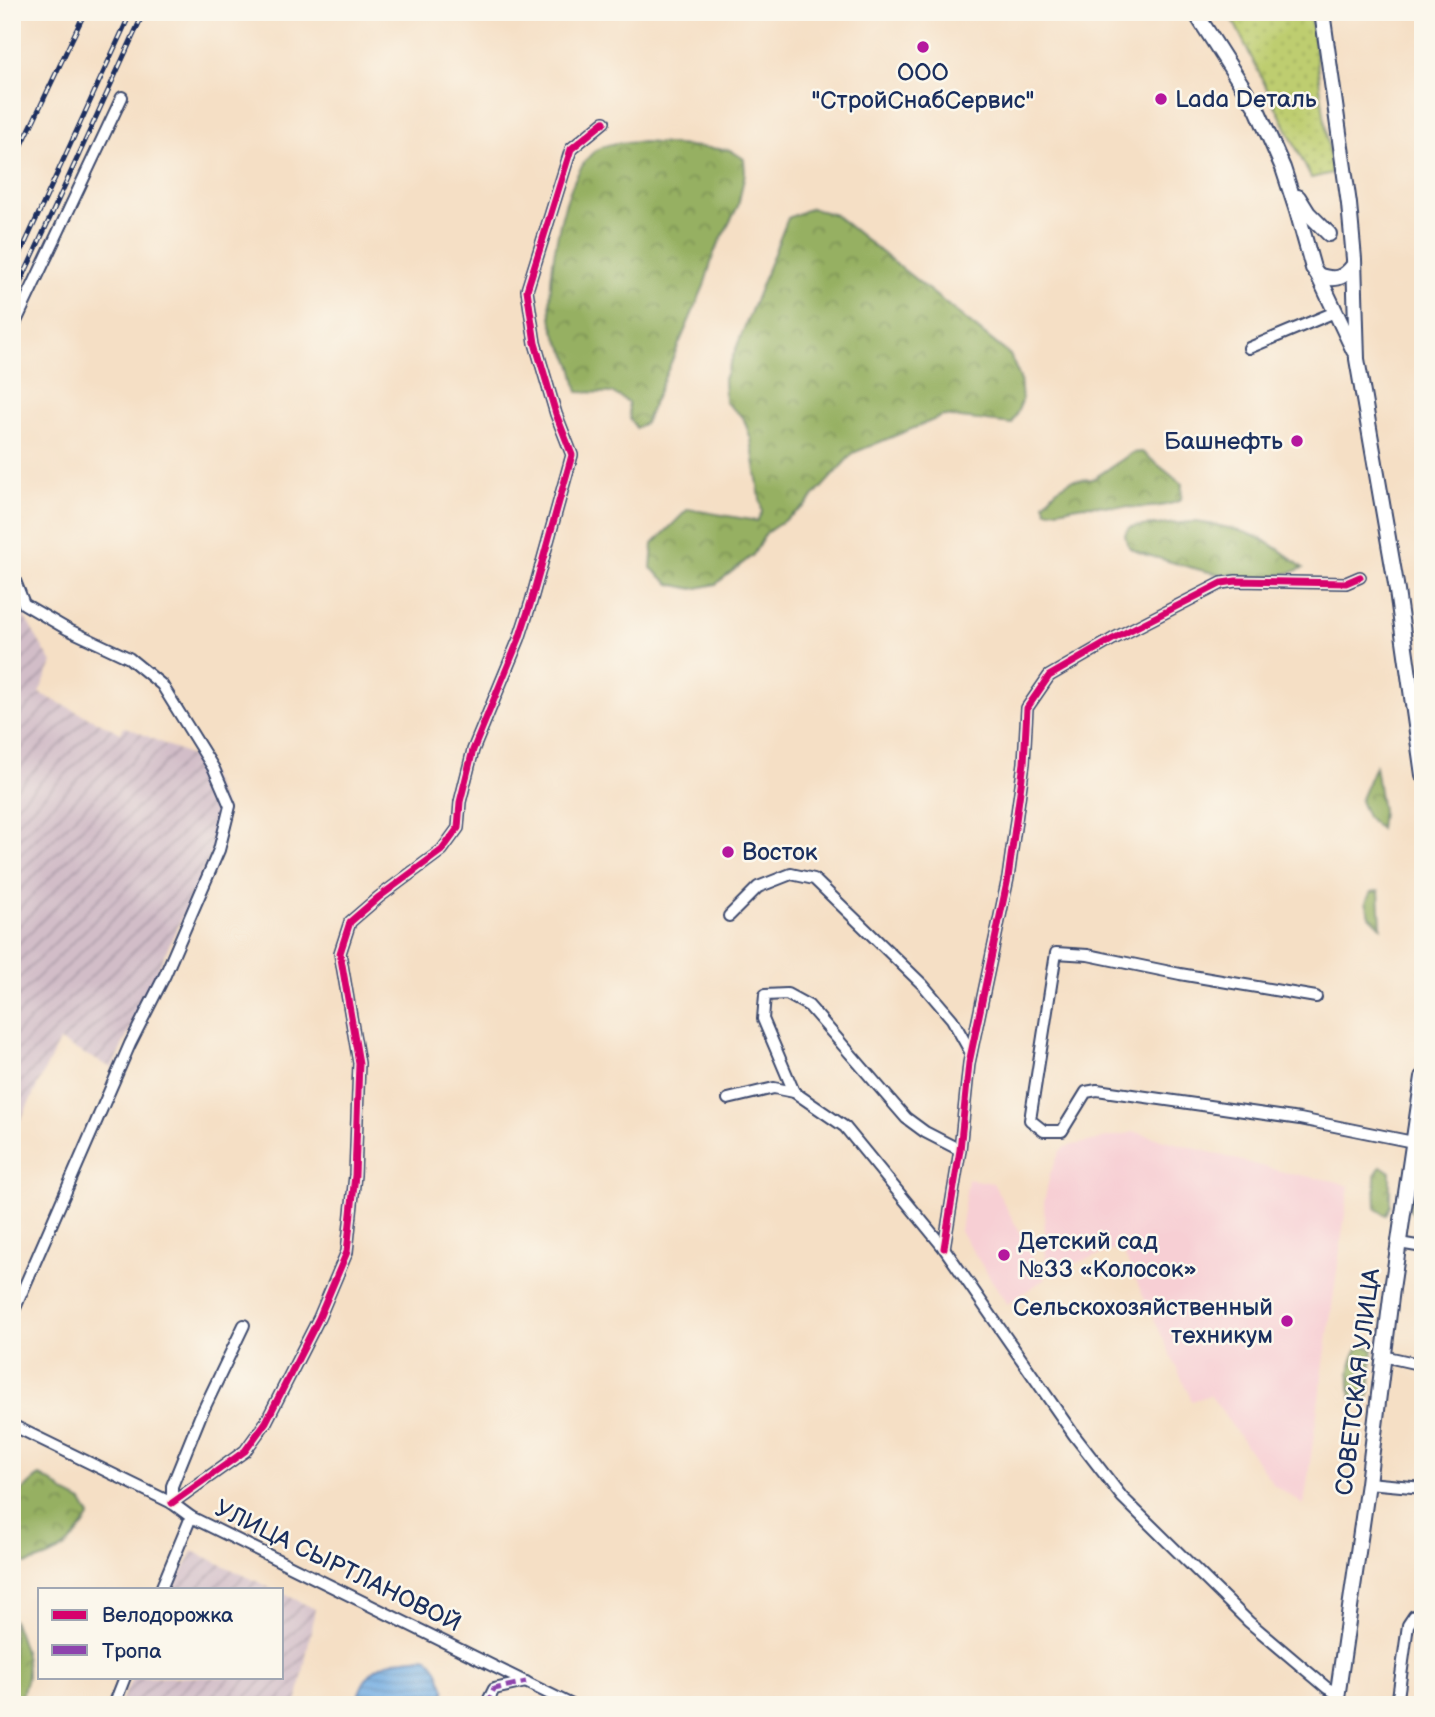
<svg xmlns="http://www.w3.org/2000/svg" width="1435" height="1717" font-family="'Balsamiq Sans',sans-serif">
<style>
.built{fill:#f7cfd4}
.industrial{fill:url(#industrial-furrows)}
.forest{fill:url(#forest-crowns);stroke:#587060;stroke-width:2}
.garden{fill:url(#garden-dots);stroke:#6c7e67;stroke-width:2}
.water{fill:url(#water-rules);stroke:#466ea0;stroke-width:2}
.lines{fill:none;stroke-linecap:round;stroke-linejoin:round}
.minor-casing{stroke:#3c496d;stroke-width:14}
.major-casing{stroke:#3c496d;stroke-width:18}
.minor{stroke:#fff;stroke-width:10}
.major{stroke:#fff;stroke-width:14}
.rail-casing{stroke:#1b2f5e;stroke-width:5}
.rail{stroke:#fbf7ec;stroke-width:2.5;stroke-dasharray:8;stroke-linecap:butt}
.quiet{stroke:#8e44ad;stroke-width:5;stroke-dasharray:10 5;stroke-linecap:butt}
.cycleway-casing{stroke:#fbf7ec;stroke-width:11}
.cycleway{stroke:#d6006c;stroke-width:7}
.poi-dot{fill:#b5179e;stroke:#fbf7ec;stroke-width:2.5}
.labels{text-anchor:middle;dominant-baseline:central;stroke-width:5;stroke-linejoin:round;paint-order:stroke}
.poi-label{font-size:24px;fill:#1b2f5e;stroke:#fbf7ec;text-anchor:start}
.street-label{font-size:24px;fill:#1b2f5e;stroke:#fbf7ec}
</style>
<defs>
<pattern id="industrial-furrows" width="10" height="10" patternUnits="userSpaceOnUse" patternTransform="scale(1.75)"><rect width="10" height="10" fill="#d2bdc8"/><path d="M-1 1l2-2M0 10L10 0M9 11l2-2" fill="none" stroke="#aa9aa6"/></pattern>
<pattern id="forest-crowns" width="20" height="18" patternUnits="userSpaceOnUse" patternTransform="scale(1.75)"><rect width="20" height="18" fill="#96b062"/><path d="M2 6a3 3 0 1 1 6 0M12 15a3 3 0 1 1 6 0" fill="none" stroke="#7a9054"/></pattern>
<pattern id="garden-dots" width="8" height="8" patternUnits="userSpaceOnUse" patternTransform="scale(1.75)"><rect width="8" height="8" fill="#becd70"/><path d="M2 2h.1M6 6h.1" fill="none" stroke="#a3b063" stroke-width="1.8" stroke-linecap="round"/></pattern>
<pattern id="water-rules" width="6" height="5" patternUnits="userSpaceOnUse" patternTransform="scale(1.75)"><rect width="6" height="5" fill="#71ace2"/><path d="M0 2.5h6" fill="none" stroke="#5c8cba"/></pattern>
</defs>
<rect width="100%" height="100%" fill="#fbf7ec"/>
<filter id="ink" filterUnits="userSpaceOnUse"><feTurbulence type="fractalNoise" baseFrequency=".0143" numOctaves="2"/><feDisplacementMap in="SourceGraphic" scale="14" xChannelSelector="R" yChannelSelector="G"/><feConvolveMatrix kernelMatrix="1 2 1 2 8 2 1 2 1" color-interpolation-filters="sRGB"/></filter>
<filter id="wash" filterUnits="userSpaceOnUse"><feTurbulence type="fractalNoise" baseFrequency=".00686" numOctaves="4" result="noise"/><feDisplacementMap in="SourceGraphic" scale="28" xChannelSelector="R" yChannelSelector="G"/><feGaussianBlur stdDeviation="1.57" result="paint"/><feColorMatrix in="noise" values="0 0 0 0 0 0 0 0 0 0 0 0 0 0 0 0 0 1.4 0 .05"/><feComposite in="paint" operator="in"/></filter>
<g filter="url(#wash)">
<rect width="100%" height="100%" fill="#f5dfc5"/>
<g class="built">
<path d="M1135,1132L1283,1172L1335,1181L1349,1186L1304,1505L1274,1485L1210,1395L1192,1401L1123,1252L1114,1250L1046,1273L1044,1202L1050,1174L1060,1151L1064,1147Z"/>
<path d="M968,1179L993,1183L1045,1279L1007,1304L960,1231Z"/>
</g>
<g class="industrial">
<path d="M12,596L52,663L39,693L121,733L124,727L129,728L204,762L225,807L214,848L112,1068L59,1041L12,1138Z"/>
<path d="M193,1551L273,1589H174Z"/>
<path d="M282,1593L315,1609L297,1705H119L133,1677H282Z"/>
</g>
<g class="forest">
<path d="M645,142L730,150L744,159L745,173L738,206L714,253L704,286L645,423L636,428L630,419L628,402L613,393L578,392C575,382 574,370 570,361C565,349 556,340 553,327C543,290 562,170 598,149C611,141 630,143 645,142Z"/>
<path d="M811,208L835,215L1010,355L1020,378L1022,401L1012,424L943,416L853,453L805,506L766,533L753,555L716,584L693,589L670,584L651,568L653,544L688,509L757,521L762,512L751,439L743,417L725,402L724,379L788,218Z"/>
<path d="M1142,452L1182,484L1181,500C1152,513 1117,505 1086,505C1072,506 1061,511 1047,511L1044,503L1056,490L1072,480L1093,479L1132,453Z"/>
<path d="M1194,522C1242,528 1266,536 1303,568C1258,588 1203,572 1158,558C1149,555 1134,553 1128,545C1126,542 1126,538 1125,534L1130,527Z"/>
<path d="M1375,766L1382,811L1380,829L1367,817L1360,801Z"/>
<path d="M1379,891L1381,927L1370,916L1366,902L1371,892Z"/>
<path d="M1381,1166L1390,1172V1206L1386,1215L1376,1209L1375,1175Z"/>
<path d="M1418,1174L1423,1175V1203L1418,1214L1411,1212L1409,1199L1415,1192L1414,1177Z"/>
<path d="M1364,1345L1373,1349L1370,1392L1365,1402L1359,1404L1352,1399C1348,1381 1349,1363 1359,1347Z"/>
<path d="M40,1476L53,1483L66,1494L82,1502L90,1516C71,1546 60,1555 26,1564L16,1558L12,1561V1498C22,1494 29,1482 40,1476Z"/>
<path d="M13,1619C19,1637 28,1656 27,1676C26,1686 20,1694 21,1705H12Z"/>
</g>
<path class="garden" d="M1229,12H1310L1332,173L1311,178Z"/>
<path class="water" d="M428,1657L437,1669L445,1689L440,1705H356C364,1663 390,1659 428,1657Z"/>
</g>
<g filter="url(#ink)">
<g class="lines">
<defs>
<g id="minor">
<path d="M12,330L122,97"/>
<path d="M1249,348L1335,312"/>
<path d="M12,573L24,604L67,629L129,658L162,685L214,769L230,806L219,850L165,975L130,1044L12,1315"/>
<path d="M729,916L758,887L791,874L814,879L923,985L952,1019L971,1053"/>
<path d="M1316,997L1180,974L1088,955L1056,953L1030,1120L1044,1131H1062L1086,1092L1097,1090L1300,1119L1423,1144"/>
<path d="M794,1092L763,1019L765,995L787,994L809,1006L906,1118L925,1132L960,1150"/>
<path d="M728,1099L774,1088L794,1092L845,1127L944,1248L1074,1435L1122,1497L1249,1622L1327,1688L1337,1693"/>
<path d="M1399,1243L1423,1247"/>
<path d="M944,1248L960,1150L969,1063L1008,878L1024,763L1027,708L1049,676L1113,639L1222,583L1236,581L1346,583L1360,577"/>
<path d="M1383,1356L1423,1365"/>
<path d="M12,1425L172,1503L191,1517L572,1705"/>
<path d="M1368,1483L1423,1488"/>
<path d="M172,1503L245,1451L266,1422L319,1318L347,1252L355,1175L359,1063L340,953L350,922L379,897L442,850L458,828L460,802L473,750L519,639L531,602L572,455L556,414L535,343L527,290L571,149L604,122"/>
<path d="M172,1503V1486L200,1417L244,1325"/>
<path d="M161,1589L191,1517"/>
<path d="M114,1705L125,1677"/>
<path d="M486,1705L494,1689L526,1682"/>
<path d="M1397,1705L1408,1625L1414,1616L1423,1612"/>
</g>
<g id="major">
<path d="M1195,12L1257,109L1283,168L1297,211L1313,268L1318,275L1354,351"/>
<path d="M1322,12L1349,204L1354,259L1357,359L1396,584L1423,775"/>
<path d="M1298,197L1308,213L1329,234"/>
<path d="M1318,275C1334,281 1343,279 1353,266"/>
<path d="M1336,1705L1368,1483L1392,1289L1423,1077"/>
</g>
</defs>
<use href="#minor" class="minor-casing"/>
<use href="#major" class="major-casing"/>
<use href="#minor" class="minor"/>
<use href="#major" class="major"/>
<defs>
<g id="rail">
<path d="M12,166L85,12"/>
<path d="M12,272L131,12"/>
<path d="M12,301L144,12"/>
</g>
</defs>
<use href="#rail" class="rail-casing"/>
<use href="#rail" class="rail"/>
<path class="quiet" d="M486,1705L494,1689L526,1682"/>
<defs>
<g id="cycleway">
<path d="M944,1248L960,1150L969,1063L1008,878L1024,763L1027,708L1049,676L1113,639L1222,583L1236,581L1346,583L1360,577"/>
<path d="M172,1503L245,1451L266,1422L319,1318L347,1252L355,1175L359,1063L340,953L350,922L379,897L442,850L458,828L460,802L473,750L519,639L531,602L572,455L556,414L535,343L527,290L571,149L604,122"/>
</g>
</defs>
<use href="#cycleway" class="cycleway-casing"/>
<use href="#cycleway" class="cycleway"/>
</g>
</g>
<g class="poi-dot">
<circle cx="923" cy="47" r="7"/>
<circle cx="1161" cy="99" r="7"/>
<circle cx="1297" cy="441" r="7"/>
<circle cx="728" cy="852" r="7"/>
<circle cx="1004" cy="1255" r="7"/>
<circle cx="1287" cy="1321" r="7"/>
</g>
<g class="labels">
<g class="poi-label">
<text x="923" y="72" text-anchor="middle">ООО<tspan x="923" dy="28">"СтройСнабСервис"</tspan></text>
<text x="1175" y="99">Lada Dеталь</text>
<text x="1283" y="441" text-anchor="end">Башнефть</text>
<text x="742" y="852">Восток</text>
<text x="1018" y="1241">Детский сад<tspan x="1018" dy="28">№33 «Колосок»</tspan></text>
<text x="1273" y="1307" text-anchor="end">Сельскохозяйственный<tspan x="1273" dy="28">техникум</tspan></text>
</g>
<g class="street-label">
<text transform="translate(1358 1382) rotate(-83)">СОВЕТСКАЯ УЛИЦА</text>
<text transform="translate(338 1566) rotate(26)">УЛИЦА СЫРТЛАНОВОЙ</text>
</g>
</g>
<rect width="1435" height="1717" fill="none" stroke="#fbf7ec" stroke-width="42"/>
<rect x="38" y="1588" width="245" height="91" fill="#fbf7ec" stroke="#a1a7b3" stroke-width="2"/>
<rect x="52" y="1610" width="35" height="10" fill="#d6006c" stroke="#a1a7b3" stroke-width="2"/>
<text x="102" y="1622" font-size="21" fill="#1b2f5e">Велодорожка</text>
<rect x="52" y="1645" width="35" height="10" fill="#8e44ad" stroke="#a1a7b3" stroke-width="2"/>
<text x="102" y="1658" font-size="21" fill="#1b2f5e">Тропа</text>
</svg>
